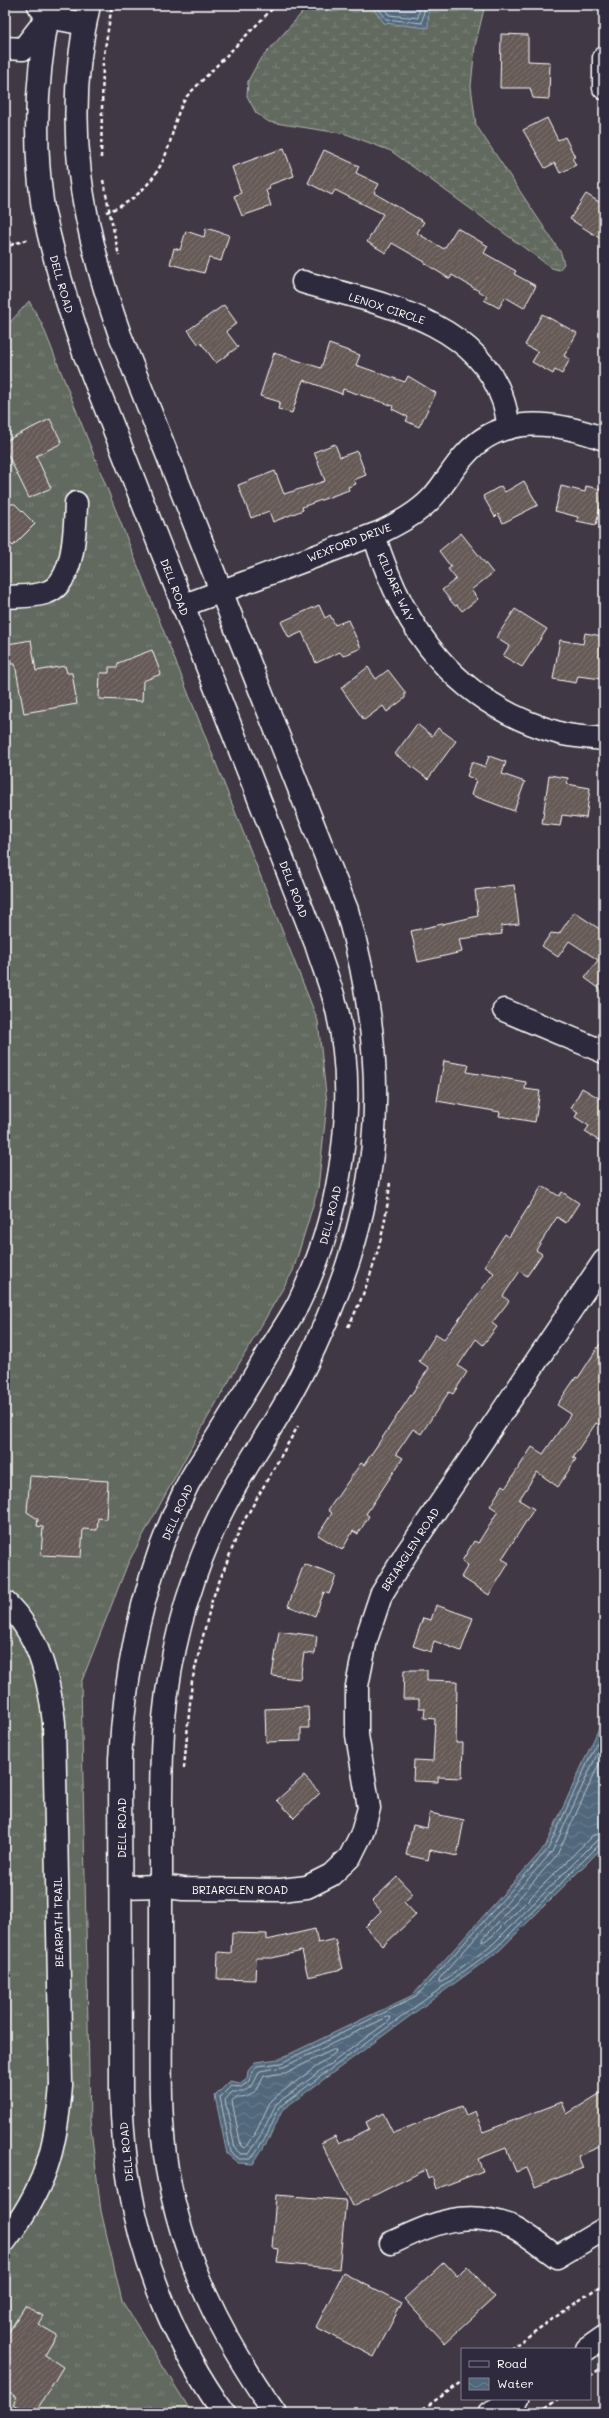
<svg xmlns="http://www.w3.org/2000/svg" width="609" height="2418" font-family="Mali,sans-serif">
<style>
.grass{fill:url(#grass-tufts);stroke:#b0b4ae}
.wetland{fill:url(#wetland-marsh);stroke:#b0b4ae}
.water{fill:url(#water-waves);stroke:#97a4b0}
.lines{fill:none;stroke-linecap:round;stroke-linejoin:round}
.shore{stroke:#b9c3cb;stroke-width:1}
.building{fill:url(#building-hatch);stroke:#fff}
.minor-casing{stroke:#fff;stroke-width:25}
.major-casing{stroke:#fff;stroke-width:25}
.path{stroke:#fff;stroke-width:2.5;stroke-dasharray:4 3;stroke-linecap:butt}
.minor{stroke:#2f2a3d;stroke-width:22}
.major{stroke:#2f2a3d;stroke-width:22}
.labels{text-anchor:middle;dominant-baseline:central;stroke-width:3;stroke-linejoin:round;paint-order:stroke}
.street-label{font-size:11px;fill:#fff;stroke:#2f2a3d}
</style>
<defs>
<pattern id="grass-tufts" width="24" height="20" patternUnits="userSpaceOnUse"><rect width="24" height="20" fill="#626a5e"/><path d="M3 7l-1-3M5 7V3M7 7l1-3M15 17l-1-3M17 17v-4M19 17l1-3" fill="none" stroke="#7a8076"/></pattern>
<pattern id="wetland-marsh" width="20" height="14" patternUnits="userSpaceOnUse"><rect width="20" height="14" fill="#626a5e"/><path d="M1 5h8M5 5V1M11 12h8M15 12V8" fill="none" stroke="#7a8076"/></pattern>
<pattern id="water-waves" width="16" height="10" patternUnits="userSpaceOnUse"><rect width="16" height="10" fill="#51687c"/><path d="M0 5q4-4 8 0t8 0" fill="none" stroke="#6b7f90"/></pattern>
<pattern id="building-hatch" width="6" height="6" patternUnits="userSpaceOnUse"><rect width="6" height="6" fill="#665a56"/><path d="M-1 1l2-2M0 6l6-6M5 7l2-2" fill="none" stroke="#7d736f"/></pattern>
</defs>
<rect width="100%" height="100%" fill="#403844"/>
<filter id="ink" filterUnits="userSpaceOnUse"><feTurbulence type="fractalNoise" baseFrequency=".025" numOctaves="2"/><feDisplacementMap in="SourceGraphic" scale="8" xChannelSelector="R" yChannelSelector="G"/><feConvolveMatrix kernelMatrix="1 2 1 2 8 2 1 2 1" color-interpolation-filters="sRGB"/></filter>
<g filter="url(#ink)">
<g class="grass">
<path d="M5,111L10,116V179L5,192Z"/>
<path d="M29,301L42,324L318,1021L327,1103L318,1189L293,1271L204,1424L128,1563L81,1683L90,2121L101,2211L122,2301L192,2413H5V328Z"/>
</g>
<path class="wetland" d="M309,5H485L475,46L471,86L476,125L561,253L564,264L559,270L552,268L391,151L346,134L269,122L256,113L247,96L248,81L259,61Z"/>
<g class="water">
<path d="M371,5H429L428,28L384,23Z"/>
<path d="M604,1717V1846L500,1950L282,2110L270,2137L253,2164L238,2163L227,2154L215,2096L230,2081L240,2083L247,2078L248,2071L255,2062L279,2059L413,1995L545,1847Z"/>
</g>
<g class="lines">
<g class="shore">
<path d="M376,5L386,19L422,23L425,5"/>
<path d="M382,5L389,15L418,18L420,5"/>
<path d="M604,1727L548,1849L416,1997L281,2063L257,2066L252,2072L250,2081L241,2087L231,2086L220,2097L231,2152L239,2159H251L267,2135L279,2107L497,1947L599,1845L604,1843"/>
<path d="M604,1739L552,1852L439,1979V1982H442L494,1943L596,1841L604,1838"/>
<path d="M604,1753L557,1855L482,1940V1942L490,1938L592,1836L604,1832"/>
<path d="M388,2017H391L390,2020L276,2104L262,2133L248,2154H241L235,2149L225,2100L232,2092H243L252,2086L260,2071L283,2067Z"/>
<path d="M333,2050H336L335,2053L271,2100L257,2130L245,2148L241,2146L232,2101C235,2097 236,2098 241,2098C254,2097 259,2086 264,2076L285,2073Z"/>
</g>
</g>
<g class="building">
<path d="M501,34L528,35V61L550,62L549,99L533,98L530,88H500Z"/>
<path d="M547,118L558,140L565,137L575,157L572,158L576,165L560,173L555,163L545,168L523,130Z"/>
<path d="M284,148L294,176L269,185L270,189L266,190L271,206L242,216L234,196L241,193L232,167Z"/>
<path d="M324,150L359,166L356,173L379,184L374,193L424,222L417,233L444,249L457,228L488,246L484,253L516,271L514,274L536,286L524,308L505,297L499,308L484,300L487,296L452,275L450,279L424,263L425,262L392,243L386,253L367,242L383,214L335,190L332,195L308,183Z"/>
<path d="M586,194L604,205V241L570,219Z"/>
<path d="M206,228L229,235L221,261L209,258L204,273L170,264L174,248L180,250L186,231L204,237Z"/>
<path d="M224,305L237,323L226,331L238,347L216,363L201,343L199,345L188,330Z"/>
<path d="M542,314L577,333L564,356L570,359L562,374L555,370L553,374L532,362L538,352L525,345Z"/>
<path d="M329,344L360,355L356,365L405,382L408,376L436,393L419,427L406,421L408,417L392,409L393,406L343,389L342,394L303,380L292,413L278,409L280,402L260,396L274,353L321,368Z"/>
<path d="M50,419L62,443L36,456L51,488L29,498L5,449V441Z"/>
<path d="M335,444L340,457L357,451L366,475L354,480L356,484L348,487L349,490L302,507L303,510L273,522L269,511L251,518L238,485L275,471L284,494L325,481L314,452Z"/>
<path d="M524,481L538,505L503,523L498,514L495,517L483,496L501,486L505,492Z"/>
<path d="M561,486L585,492L586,486L604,490L596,525L577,521L578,517L555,511Z"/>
<path d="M5,504H15L35,524L13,546L5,538Z"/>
<path d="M461,533L493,573L471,590L478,599L462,611L457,605L455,606L442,590L456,579L448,569L451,567L439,551Z"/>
<path d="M319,605L325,618L330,615L335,625L348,620L361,648L343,656L340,652L316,663L302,632L289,638L281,622Z"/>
<path d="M515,609L547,629L522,667L503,656L509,646L496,638Z"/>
<path d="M585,633L602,636L600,648L604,649V667L602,679L578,676L576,683L553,679L560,640L583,644Z"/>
<path d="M31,640L36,671L65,666L67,673H72L77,704L24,713L15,664H11L8,644Z"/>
<path d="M152,650L161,674L143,681L142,701L99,699L100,673H109V667H117L118,663Z"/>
<path d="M368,667L376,679L388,670L405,692V698L387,712L383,706L364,720L341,688Z"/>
<path d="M417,724L432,736L438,728L456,741L428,779L395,754Z"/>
<path d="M489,756L506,762L502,774L525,782L514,811L471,795L476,780L467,776L472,762L485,767Z"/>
<path d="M549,775L568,778L567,784L590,788L586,818L562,815L560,826L542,824Z"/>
<path d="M514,885L519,924L501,926L502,934L459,939L462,952L418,962L411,931L478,916L475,890Z"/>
<path d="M574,912L604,932V992L585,978L598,960L569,941L558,957L542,946L551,933L559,934Z"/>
<path d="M444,1061L469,1065L467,1072L526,1082L525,1089L540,1091L535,1122L499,1116L500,1112L437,1101Z"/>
<path d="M582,1088L604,1101V1144L585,1132L589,1126L575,1117L578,1112L571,1108Z"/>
<path d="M542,1186L559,1196L562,1192L579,1203L566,1223L557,1217L536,1250L542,1254L527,1276L520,1271L503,1296L509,1301L492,1323L497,1327L483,1345L476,1339L458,1366L467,1372L453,1394L449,1392L421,1434L413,1429L396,1454L403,1458L366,1514L369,1516L358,1534L353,1531L342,1550L318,1535L332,1513L328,1510L361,1463L364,1465L429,1368L419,1361L436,1334L444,1339L494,1273L484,1266L505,1234L509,1237Z"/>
<path d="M604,1338V1428L596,1423L573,1457L576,1459L558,1487L537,1472L519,1500L534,1509L502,1559L509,1563L489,1595L461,1577L468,1565L462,1561L474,1541L478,1543L498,1511L490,1506L503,1485L506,1487L532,1447L543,1454L571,1414L557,1405L576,1377L578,1378Z"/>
<path d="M30,1476L108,1481L106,1519L98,1518L97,1530L83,1529L81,1557L41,1555L43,1527L37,1526L38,1519L27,1512Z"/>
<path d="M304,1564L336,1576L329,1594L324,1592L315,1616L288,1606Z"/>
<path d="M436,1605L473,1618L461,1651L434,1641L431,1652L413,1646L423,1618L431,1620Z"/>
<path d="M279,1631L317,1636L315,1654L304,1653L300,1679L272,1676Z"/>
<path d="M404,1670H427V1680L457,1681L456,1743H463L462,1778L438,1777V1782L413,1781L414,1760L433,1761L435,1719L424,1718L425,1708H419V1699H403Z"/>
<path d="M308,1707L309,1728H301V1741L266,1742L265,1709Z"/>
<path d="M304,1776L320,1793L294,1818L277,1800Z"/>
<path d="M430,1813L464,1820L457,1856L430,1850L428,1860L406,1855L413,1825L427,1828Z"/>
<path d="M397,1877L413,1894L404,1902L416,1915L383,1946L365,1927L381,1911L372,1901Z"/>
<path d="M315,1929L318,1943L335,1939L342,1969L308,1977L302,1951L272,1958H256L255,1980L217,1979L218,1952L231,1953L232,1933L267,1934V1940Z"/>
<path d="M604,2091V2145L578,2156L583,2168L535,2187L527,2168L516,2172L506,2148L478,2159L483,2171L436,2189L432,2177L428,2179L425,2170L353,2206L321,2143L335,2136L339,2144L369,2129L366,2122L383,2113L393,2133L462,2106L466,2115L475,2111L483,2132L562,2102L567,2114Z"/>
<path d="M276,2195L346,2200L339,2269L277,2263L279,2249L272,2248Z"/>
<path d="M444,2262L457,2276L467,2266L495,2297L445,2343L404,2299Z"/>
<path d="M343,2273L402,2303L374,2357L316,2327Z"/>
<path d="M25,2306L43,2316L38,2324L57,2335L45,2355L63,2367L35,2413H28L13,2404L17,2397L5,2389V2338Z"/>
</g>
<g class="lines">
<defs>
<g id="minor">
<path d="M39,6L48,17L85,24"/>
<path d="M5,48L23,49L48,17"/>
<path d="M604,58V88"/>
<path d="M303,282C374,303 474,318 502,398C506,407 507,418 509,428"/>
<path d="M374,535C404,632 457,704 559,733C573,737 589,737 604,739"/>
<path d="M5,597C18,596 33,597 45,593C75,585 75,528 76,503"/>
<path d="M182,606L381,532C399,523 418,513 432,498C444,485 453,468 465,455C502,412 558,422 604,439"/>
<path d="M504,1010L604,1052"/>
<path d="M5,1602C39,1634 49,1678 54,1723L61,2085C56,2151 45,2188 5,2241"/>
<path d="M121,1887L161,1886L183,1889L281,1890L307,1887L331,1875L350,1857L362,1833L369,1808L357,1735V1686L366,1640L381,1595L406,1554L604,1261"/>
<path d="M391,2243C433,2224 464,2208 511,2226C527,2233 542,2247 557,2257L604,2229"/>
</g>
<g id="major">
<path d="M50,5C37,69 33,136 42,201C43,211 46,221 48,231C58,273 70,313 84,353L316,944C322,964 330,983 335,1002C360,1096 341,1218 298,1304C290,1319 280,1334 271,1348C252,1381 232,1413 212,1445C203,1460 192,1474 185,1490C145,1573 125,1667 120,1759L121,2092C122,2122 124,2152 129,2182C142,2264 176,2346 224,2413"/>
<path d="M89,5C62,122 81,224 120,335L347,910C396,1083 382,1217 300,1377C273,1430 234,1479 211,1535C186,1593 170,1656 164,1718C161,1752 161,1787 161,1821C161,1871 161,1922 161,1972C162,2034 157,2109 167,2169C183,2262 222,2337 275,2413"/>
<path d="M587,2349L604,2337"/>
<path d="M489,2413L516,2399"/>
</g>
</defs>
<use href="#minor" class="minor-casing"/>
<use href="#major" class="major-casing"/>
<g class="path">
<path d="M101,158L103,61L112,5"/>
<path d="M103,180L119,256"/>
<path d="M106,212C138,202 161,174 170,142C175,125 177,111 187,96L276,5"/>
<path d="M5,250L13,244L30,239"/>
<path d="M348,1327C371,1282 386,1232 390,1181"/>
<path d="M184,1768L192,1681L212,1600L241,1526L298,1426"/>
<path d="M510,2349L604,2283"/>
<path d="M590,2376L604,2366"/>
<path d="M417,2413L462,2382"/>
<path d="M539,2413L558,2399"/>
</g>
<use href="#minor" class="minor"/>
<use href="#major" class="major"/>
</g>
</g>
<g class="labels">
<g class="street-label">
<text transform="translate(62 284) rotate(74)">DELL ROAD</text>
<text transform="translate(387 308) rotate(18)">LENOX CIRCLE</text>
<text transform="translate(349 542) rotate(-21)">WEXFORD DRIVE</text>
<text transform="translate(175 587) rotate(69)">DELL ROAD</text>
<text transform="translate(396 587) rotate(66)">KILDARE WAY</text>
<text transform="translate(294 889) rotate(69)">DELL ROAD</text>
<text transform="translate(330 1215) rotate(-76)">DELL ROAD</text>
<text transform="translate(177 1512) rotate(-66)">DELL ROAD</text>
<text transform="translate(410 1549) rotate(-57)">BRIARGLEN ROAD</text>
<text transform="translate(121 1828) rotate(-90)">DELL ROAD</text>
<text x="240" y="1889">BRIARGLEN ROAD</text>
<text transform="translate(58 1922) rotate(-91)">BEARPATH TRAIL</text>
<text transform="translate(126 2152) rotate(-96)">DELL ROAD</text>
</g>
</g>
<rect width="609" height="2418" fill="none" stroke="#2f2a3d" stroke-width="20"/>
<rect x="10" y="10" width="589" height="2398" fill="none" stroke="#fff" stroke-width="1.5" filter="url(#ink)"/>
<rect x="461" y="2348" width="130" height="52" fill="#2f2a3d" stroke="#827f8b"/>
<rect x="469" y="2361" width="20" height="6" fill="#2f2a3d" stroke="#827f8b"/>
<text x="497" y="2368" font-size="12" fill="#ffffff">Road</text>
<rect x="469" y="2378" width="20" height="12" fill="url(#water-waves)" stroke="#827f8b"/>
<text x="497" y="2388" font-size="12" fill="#ffffff">Water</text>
</svg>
